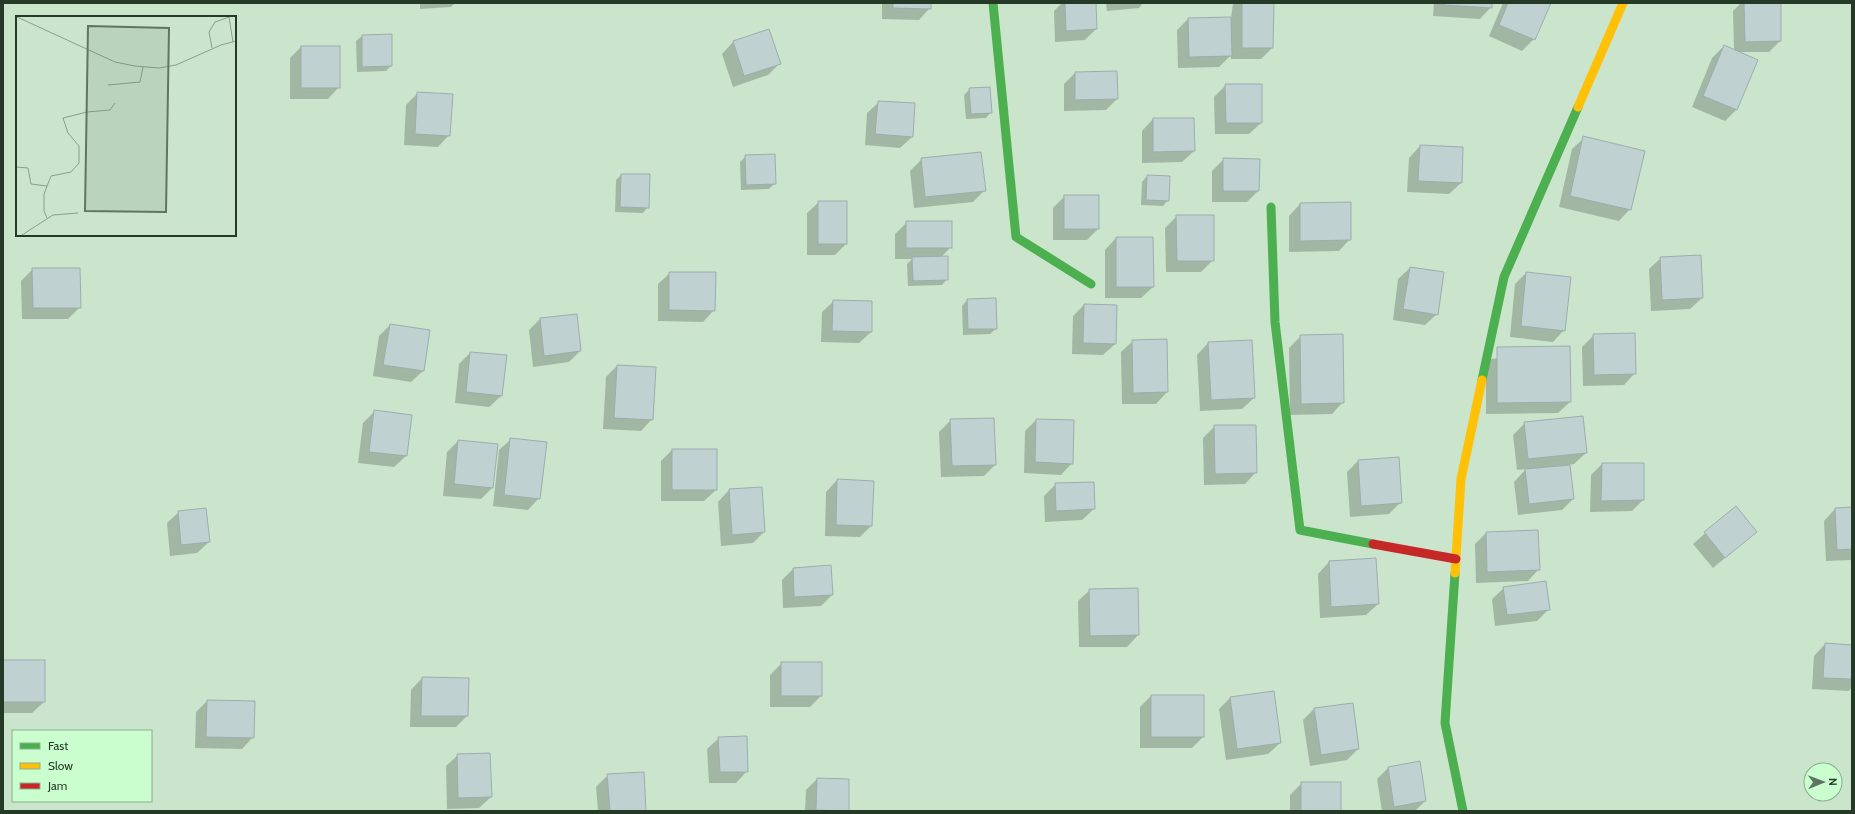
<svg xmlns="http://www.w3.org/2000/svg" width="1855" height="814" font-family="Cabin,sans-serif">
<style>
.shadow{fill:#0003}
.building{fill:#c0d1d2;stroke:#9dadac}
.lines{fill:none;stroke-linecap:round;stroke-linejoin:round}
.fast{stroke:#4caf50;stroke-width:9}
.slow{stroke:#ffc107;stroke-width:9}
.jam{stroke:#c62828;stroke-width:9}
.inset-road{fill:none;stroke:#88a08a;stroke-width:1}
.view{fill:#5f7561;fill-opacity:0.15;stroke:#5f7561;stroke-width:2}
.inset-edge{fill:none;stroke:#253927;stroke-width:2}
</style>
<rect width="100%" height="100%" fill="#cae5cc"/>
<g class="shadow">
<path d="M420,3H455L451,7L420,9Z"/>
<path d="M882,3H930V8L919,20L882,19Z"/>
<path d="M1062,3H1095L1096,29L1085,40L1055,42L1054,11Z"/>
<path d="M1106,3H1143L1139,8L1107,11Z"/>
<path d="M1233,3H1273L1272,48L1261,59H1231V55L1219,67L1178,68L1177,30L1188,19L1231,18Z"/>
<path d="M1434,3H1491V7L1480,19L1433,16Z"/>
<path d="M1503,3H1550L1534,39L1522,51L1489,36Z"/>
<path d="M1741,3H1780V41L1769,52H1738L1736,110L1725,121L1692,107L1712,58L1724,46L1734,51L1733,11Z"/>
<path d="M391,35V66L386,71L357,72L356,41L362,36Z"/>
<path d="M733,42L780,63L768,75L733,87L722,54Z"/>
<path d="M301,47H339V87L328,99H290V58Z"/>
<path d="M1075,73L1117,99L1106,110L1064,111V84Z"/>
<path d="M1226,85L1261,123L1249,134H1215L1214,97Z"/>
<path d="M970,89L991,112L986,118L966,119L964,95Z"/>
<path d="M418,93L449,135L438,147L404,145L406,105Z"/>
<path d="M879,102L912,137L900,148L865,145L867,113Z"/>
<path d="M1153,119H1193L1194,151L1182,162L1142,163V131Z"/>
<path d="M1584,138L1630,209L1619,221L1559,207L1572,149Z"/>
<path d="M1420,146L1461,183L1449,194L1407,192L1409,158Z"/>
<path d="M746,156L775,183L769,189L741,190L740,162Z"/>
<path d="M922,159L984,191L973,202L914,208L910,171Z"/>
<path d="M1224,159L1258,191L1247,202H1212V171Z"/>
<path d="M621,175L648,207L643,213L615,212L616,180Z"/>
<path d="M1147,176L1168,200L1163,206L1141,205L1142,182Z"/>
<path d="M1065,196L1098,229L1087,240H1053V208Z"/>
<path d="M819,202L846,244L835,255H807V213Z"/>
<path d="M1300,204L1350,239L1339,251L1289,252V216Z"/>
<path d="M1177,216L1213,260L1201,272H1166L1165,228Z"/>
<path d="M907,222L951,247L941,257L947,279L942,285L908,286L907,264L912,259H895V234Z"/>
<path d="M1116,238L1153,287L1141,298H1105V250Z"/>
<path d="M1661,258L1702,298L1690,309L1651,311L1649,269Z"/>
<path d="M1410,268L1437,314L1425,325L1393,320L1398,279Z"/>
<path d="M33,269L80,307L68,319H22L21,281Z"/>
<path d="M670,273L714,310L703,322L658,321V284Z"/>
<path d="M1526,273L1564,330L1553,342L1510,337L1515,284Z"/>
<path d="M967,300L996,329L990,334L963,335L962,306Z"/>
<path d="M834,301L871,332L859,343L821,342L822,312Z"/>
<path d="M1084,305L1115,344L1103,355L1072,354L1073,316Z"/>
<path d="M576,315L580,351L569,362L533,367L529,330L540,319Z"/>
<path d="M390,325L423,371L411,382L373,376L379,336Z"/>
<path d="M1594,335L1635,373L1624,385L1583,386L1582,347Z"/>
<path d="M1301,336L1343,402L1332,414L1290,415L1289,348Z"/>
<path d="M1166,340L1167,392L1156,404H1122L1121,352L1133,341Z"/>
<path d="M1208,343L1254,398L1242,409L1200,411L1197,355Z"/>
<path d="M1569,347L1570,402L1558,413L1486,414V360Z"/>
<path d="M470,353L505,356L501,396L489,407L455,403L459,364Z"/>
<path d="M617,366L652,419L641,431L603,429L606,377Z"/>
<path d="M375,411L411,416L406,456L394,467L358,463L363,423Z"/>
<path d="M951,420L995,465L984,476L941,477L939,432Z"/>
<path d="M1036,420L1072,463L1061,475L1024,473L1025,431Z"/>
<path d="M1525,423L1586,453L1574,464L1569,465L1573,499L1562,510L1518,515L1514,482L1526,469L1517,470L1513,435Z"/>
<path d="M1215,426L1256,472L1245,484L1204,485L1203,438Z"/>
<path d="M511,439L539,498L528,510L493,506L499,450Z"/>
<path d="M458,441L492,488L481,499L443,496L447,452Z"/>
<path d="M672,450L716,490L704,501H661V461Z"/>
<path d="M1358,461L1401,502L1389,514L1350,517L1347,472Z"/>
<path d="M1602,464L1643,500L1632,511L1590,512L1591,475Z"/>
<path d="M837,480L872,525L860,537L825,536L826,492Z"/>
<path d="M1056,484L1094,509L1082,520L1045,522L1044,496Z"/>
<path d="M729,490L764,532L753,543L721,546L718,502Z"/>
<path d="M1735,507L1756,532L1713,568L1693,544Z"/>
<path d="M1852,508V560L1826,561L1824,521L1835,509Z"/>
<path d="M179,512L209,542L197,553L170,556L167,523Z"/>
<path d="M1537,531L1539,569L1528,581L1476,583L1475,544L1486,533Z"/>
<path d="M1375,559L1378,604L1366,615L1320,618L1318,574L1329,562Z"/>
<path d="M830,566L832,595L821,606L783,608L782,580L793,569Z"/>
<path d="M1504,588L1549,609L1537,621L1495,626L1492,599Z"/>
<path d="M1137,589L1138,635L1127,647H1079L1078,601L1090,590Z"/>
<path d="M1825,644L1852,646V687L1849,691L1812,689L1814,656Z"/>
<path d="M3,661L44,702L32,713H3Z"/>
<path d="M782,663L821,696L810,707H770V675Z"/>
<path d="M422,678L467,716L456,727H410L411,690Z"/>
<path d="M1151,696L1203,737L1192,748H1140V707Z"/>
<path d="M1230,698L1280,743L1268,754L1226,760L1219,709Z"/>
<path d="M207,701L253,737L242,749L195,748L196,712Z"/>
<path d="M1314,709L1358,749L1347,760L1310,766L1303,720Z"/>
<path d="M719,738L747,771L736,783H709L707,749Z"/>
<path d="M458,755L491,797L479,808L447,809L446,766Z"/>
<path d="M1388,768L1425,801L1415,811H1382L1377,779Z"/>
<path d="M608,775L645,811H598L596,787Z"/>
<path d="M817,779L848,811H805L806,790Z"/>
<path d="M1302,783L1340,811H1290V795Z"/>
</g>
<g class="building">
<path d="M893,3H931V9L893,8Z"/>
<path d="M1065,3H1096L1097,29L1066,31Z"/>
<path d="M1242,3H1274L1273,48H1242Z"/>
<path d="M1444,3H1492V8L1444,5Z"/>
<path d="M1508,3H1551L1535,40L1499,25Z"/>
<path d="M1744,3H1781V41L1745,42Z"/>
<path d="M1231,17L1232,56L1189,57L1188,18Z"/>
<path d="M769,29L781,64L744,76L733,41Z"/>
<path d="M392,34V66L362,67V35Z"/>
<path d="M1724,45L1758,60L1737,110L1703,96Z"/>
<rect x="301" y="46" width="39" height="42"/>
<path d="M1117,71L1118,99L1075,100V72Z"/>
<path d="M1225,84H1262V123H1226Z"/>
<path d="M990,87L992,113L971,114L969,88Z"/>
<path d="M417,92L453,94L450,136L415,134Z"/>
<path d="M878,101L915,103L913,137L875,134Z"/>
<path d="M1153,118H1194L1195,151L1153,152Z"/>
<path d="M1583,136L1645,151L1631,210L1570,196Z"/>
<path d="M1420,145L1463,147L1462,183L1418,181Z"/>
<path d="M981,152L986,191L925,197L921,158Z"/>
<path d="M775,154L776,184L746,185L745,155Z"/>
<path d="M1223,158L1260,159L1259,191H1223Z"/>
<path d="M621,174H650L649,208L620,207Z"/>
<path d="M1147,175L1170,176L1169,201L1146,200Z"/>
<rect x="1064" y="195" width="35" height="34"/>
<rect x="818" y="201" width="29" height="43"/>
<path d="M1351,202V240L1300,241V203Z"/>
<path d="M1176,215H1214V261H1177Z"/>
<rect x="906" y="221" width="46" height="27"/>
<path d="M1116,237H1153L1154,287H1116Z"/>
<path d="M1701,255L1703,298L1662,300L1660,257Z"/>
<path d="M948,256V280L913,281L912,257Z"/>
<path d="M1410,267L1444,272L1438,315L1403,309Z"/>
<path d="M32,268H80L81,308H33Z"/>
<path d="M669,272H716L715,311L669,310Z"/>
<path d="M1526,272L1571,277L1565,331L1521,326Z"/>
<path d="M996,298L997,329H968L967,299Z"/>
<path d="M833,300L872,301V332L832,331Z"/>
<path d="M1084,304L1117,305L1116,344L1083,343Z"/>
<path d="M577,314L581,351L544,356L540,318Z"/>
<path d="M390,324L430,330L424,371L383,365Z"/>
<path d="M1635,333L1636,374L1594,375L1593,334Z"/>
<path d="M1343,334L1344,403L1301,404L1300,335Z"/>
<path d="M1167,339L1168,392L1133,393L1132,340Z"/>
<path d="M1252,340L1255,398L1211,400L1208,342Z"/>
<path d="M1570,346L1571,402L1497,403V347Z"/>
<path d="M470,352L507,355L502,396L466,392Z"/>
<path d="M617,365L656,367L653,420L614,418Z"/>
<path d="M374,410L412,415L407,456L369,452Z"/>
<path d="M1583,416L1587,453L1528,459L1524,422Z"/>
<path d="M994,418L996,465L952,466L950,419Z"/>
<path d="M1036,419L1074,420L1073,464L1035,462Z"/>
<path d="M1214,425H1256L1257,473L1215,474Z"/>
<path d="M510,438L547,442L540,499L504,495Z"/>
<path d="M458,440L498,444L493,488L454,484Z"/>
<rect x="672" y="449" width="45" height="41"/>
<path d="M1399,457L1402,503L1361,506L1358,460Z"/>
<path d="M1602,463H1644V500L1601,501Z"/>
<path d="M1570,465L1574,499L1529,504L1525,469Z"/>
<path d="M837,479L874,481L872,526L836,525Z"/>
<path d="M1094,482L1095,509L1056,511L1055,483Z"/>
<path d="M762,487L765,532L732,535L729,489Z"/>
<path d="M1736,506L1757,532L1725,558L1704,532Z"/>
<path d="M1852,507V549L1837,550L1835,508Z"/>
<path d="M206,508L210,542L181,545L178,511Z"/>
<path d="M1538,530L1540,570L1487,572L1486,532Z"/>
<path d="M1376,558L1379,604L1331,607L1329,561Z"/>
<path d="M831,565L833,595L794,597L793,568Z"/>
<path d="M1546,581L1550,610L1507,615L1503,587Z"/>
<path d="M1138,588L1139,635L1090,636L1089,589Z"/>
<path d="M1825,643L1852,645V679L1823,678Z"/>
<rect x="3" y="660" width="42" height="42"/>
<rect x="781" y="662" width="41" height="34"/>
<path d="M422,677L469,678L468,716H421Z"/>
<path d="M1274,691L1281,743L1237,749L1230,697Z"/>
<rect x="1151" y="695" width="53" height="42"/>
<path d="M207,700L255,701L254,738L206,737Z"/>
<path d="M1353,703L1359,749L1321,755L1314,708Z"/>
<path d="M747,736L748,772H720L718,737Z"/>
<path d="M490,753L492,797L458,798L457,754Z"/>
<path d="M1420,761L1426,801L1394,807L1388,767Z"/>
<path d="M644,772L646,811H610L607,774Z"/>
<path d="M817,778L849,779V811L816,810Z"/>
<rect x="1301" y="782" width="40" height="29"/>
</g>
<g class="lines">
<g class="fast">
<path d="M993,3L1016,237L1091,284"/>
<path d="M1271,207L1275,322L1300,530L1373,544"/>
<path d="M1482,380L1504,277L1578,107"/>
<path d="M1455,573L1445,723L1463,811"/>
</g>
<g class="slow">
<path d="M1578,107L1623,3"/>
<path d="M1455,573L1461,479L1482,380"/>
</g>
<path class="jam" d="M1373,544L1456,559"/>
</g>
<g transform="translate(16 16)">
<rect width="220" height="220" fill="#cae5cc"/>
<path class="inset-road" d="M1,1L99,46L119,50L143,52L160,49L205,29L220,25M213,1L217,26M196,32L193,16L199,6L213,1M92,69L124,66L127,51M0,151L12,152L15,168L31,170M31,202L28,195V178L35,160L55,156L63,147V130L52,117L47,102L71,96L94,94L99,87M6,219L37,199L62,197"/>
<path class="view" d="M72,10L153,12L150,196L69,195Z"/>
<rect width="220" height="220" class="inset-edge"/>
</g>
<rect width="1855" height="814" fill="none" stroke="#253927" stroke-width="8"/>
<rect x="12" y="730" width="140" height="72" fill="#cbfece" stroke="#89af8b"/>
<rect x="20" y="743" width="20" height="6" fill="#4caf50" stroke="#89af8b"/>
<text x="48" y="750" font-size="12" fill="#253927">Fast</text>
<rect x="20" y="763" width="20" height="6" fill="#ffc107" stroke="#89af8b"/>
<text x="48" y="770" font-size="12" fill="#253927">Slow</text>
<rect x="20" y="783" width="20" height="6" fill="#c62828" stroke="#89af8b"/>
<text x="48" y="790" font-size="12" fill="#253927">Jam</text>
<g transform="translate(1823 782) rotate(89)"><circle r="19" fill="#cbfece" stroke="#89af8b"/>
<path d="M0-3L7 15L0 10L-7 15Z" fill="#5f7561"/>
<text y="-6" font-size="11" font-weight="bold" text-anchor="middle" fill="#253927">N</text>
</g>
</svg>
